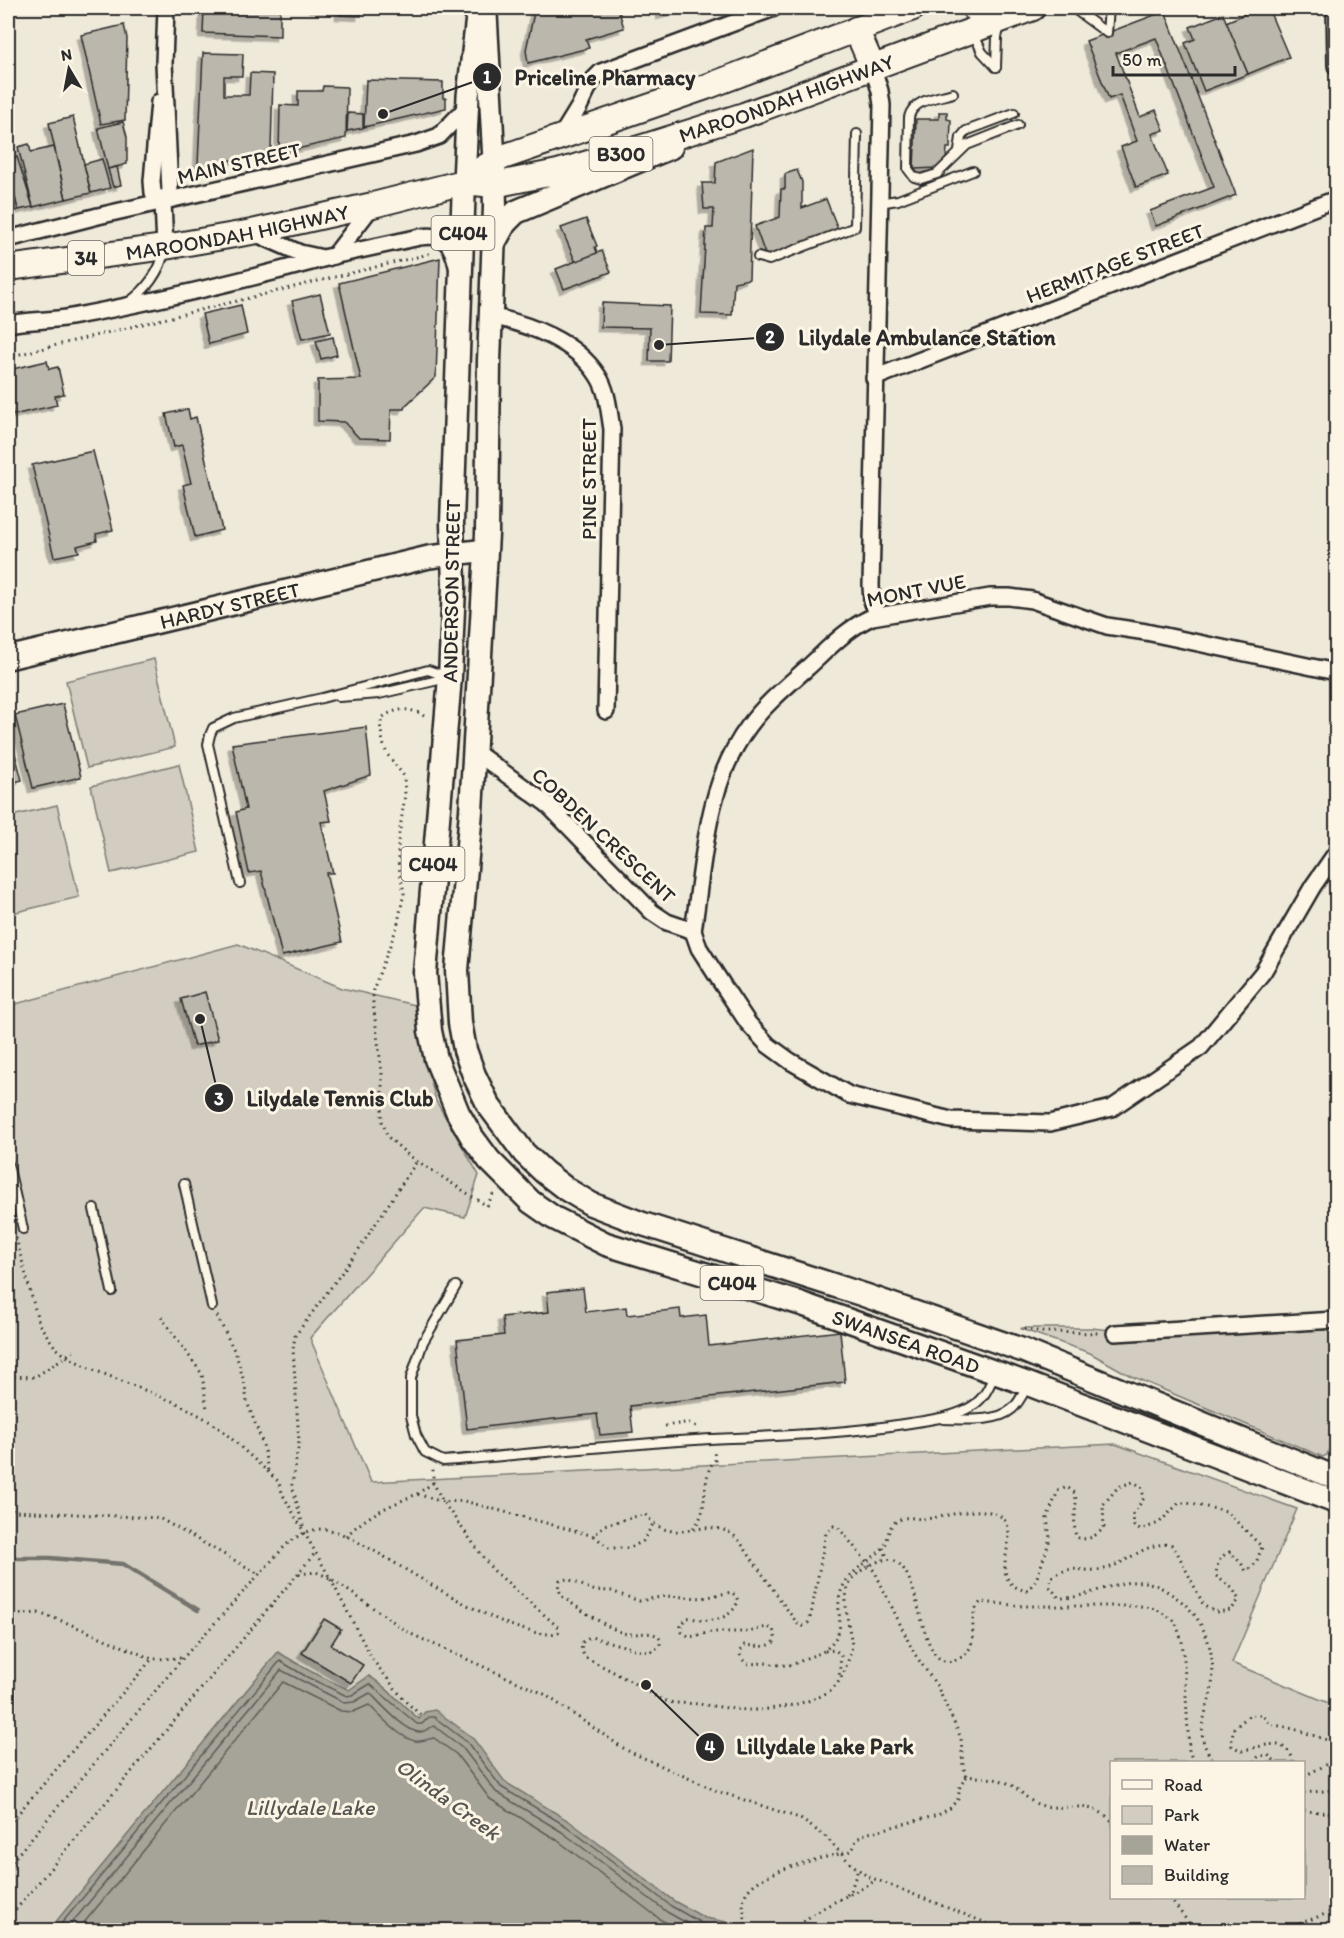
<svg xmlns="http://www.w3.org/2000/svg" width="1344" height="1938" font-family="Itim,sans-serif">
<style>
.green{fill:#d2cdc0;stroke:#7e7c76;stroke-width:1.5;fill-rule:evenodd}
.water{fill:#a6a399;stroke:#75736d;stroke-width:1.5}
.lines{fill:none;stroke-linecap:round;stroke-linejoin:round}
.shore{stroke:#5c5b57;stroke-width:1.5}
.stream{stroke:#75736d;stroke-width:4.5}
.building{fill:#bcb7ac;stroke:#2b2b2b;stroke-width:1.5;filter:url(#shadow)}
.service-casing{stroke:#2b2b2b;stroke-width:12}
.minor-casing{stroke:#2b2b2b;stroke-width:20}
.secondary-casing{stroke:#2b2b2b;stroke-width:26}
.primary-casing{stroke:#2b2b2b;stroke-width:27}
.trunk-casing{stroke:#2b2b2b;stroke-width:28}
.path{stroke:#2b2b2b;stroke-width:3;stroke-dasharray:1.5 4.5;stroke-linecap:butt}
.service{stroke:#fcf5e5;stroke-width:8}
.minor{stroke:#fcf5e5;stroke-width:15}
.secondary{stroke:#fcf5e5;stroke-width:21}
.primary{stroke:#fcf5e5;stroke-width:22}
.trunk{stroke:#fcf5e5;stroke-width:24}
.labels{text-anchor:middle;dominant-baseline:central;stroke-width:6;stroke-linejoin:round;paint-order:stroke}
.shield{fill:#fcf5e5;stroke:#6a6863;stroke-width:1.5}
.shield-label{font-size:20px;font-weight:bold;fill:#2b2b2b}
.street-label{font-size:21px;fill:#2b2b2b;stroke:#fcf5e5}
.water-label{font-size:22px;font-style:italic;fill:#565552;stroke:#fcf5e5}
.leader{fill:none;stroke:#2b2b2b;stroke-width:2}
.callout-dot{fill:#2b2b2b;stroke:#fcf5e5;stroke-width:2}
.mark-label{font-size:18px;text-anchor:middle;font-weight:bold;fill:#fff}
.callout-label{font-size:22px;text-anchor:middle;font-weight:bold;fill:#2b2b2b;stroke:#fcf5e5;stroke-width:6;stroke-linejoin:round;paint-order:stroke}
</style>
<defs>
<filter id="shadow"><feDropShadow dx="-4.5" dy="4.5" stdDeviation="0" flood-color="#0004"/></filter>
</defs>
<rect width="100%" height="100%" fill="#efe9da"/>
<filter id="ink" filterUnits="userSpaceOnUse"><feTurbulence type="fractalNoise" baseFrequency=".0167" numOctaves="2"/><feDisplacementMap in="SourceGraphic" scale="12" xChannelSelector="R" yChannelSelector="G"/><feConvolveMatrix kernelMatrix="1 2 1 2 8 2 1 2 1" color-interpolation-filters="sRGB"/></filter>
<g filter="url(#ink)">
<g class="green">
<path d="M154,659L175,747L87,768L66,681Z"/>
<path d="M179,764L199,852L111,873L91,786Z"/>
<path d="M57,805L79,897L8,914V817Z"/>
<path d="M238,944L342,988L415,1005L424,1055L436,1101L479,1175L465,1217L424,1208L310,1338L371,1482L1115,1444L1297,1509L1232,1663L1336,1706V1930H8V1006ZM1112,1762H1304V1898H1112Z"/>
<path d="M1022,1328H1092L1130,1332L1336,1330V1421L1334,1432L1335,1433L1327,1455L1323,1457L1131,1376L1090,1353L1021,1329Z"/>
</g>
<path class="water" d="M278,1652L310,1671L349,1690L369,1676C386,1686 403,1706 419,1719L425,1712L435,1710L472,1737L505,1782L569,1821L674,1901L705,1918L771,1930H49Z"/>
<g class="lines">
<g class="shore">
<path d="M56,1930L280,1661L307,1677L347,1696L352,1695L370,1684L417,1724H422L429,1717H434L467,1742L501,1787L566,1826L671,1906L703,1924L738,1930"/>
<path d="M66,1930L281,1670L345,1703L354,1702L370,1693C380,1703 407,1734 421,1732C426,1731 430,1727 434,1726L462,1747L496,1792L562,1832L667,1912L699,1930"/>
<path d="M78,1930L283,1682L341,1711L353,1712L369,1705C380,1716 400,1738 415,1741C422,1742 428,1739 434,1738L456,1754L490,1799L557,1840L661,1920L681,1930"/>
</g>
<path class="stream" d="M8,1558H50L123,1564L198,1610"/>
</g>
<g class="building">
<path d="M204,8H280V36L203,33Z"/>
<path d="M313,8H361V16L340,15V8Z"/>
<path d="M535,8H618L624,28L586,39L589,48L528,63L526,50Z"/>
<path d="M659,8H687L661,15Z"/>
<path d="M1250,8H1268L1289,57L1248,74L1226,22L1252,11Z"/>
<path d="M1165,11L1236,195L1156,226L1150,211L1214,187L1156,38L1116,53L1140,117L1156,110L1164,130L1152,134L1168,175L1136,187L1121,147L1137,141L1120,95L1109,99L1086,41Z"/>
<path d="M1223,14L1248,74L1204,91L1185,43L1195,39L1190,27Z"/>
<path d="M124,25L127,38L125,120L101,124L81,35Z"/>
<path d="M203,53L243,54L242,76H224V95H249L250,73L273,74L271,151L201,167L198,164Z"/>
<path d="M366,80L443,82V98H446V108L364,127Z"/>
<path d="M323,86L347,87L346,138L279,153L280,105L298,106V91H322Z"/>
<path d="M939,112H947V119L951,120L950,148H947L946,160L938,168L914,169L916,119H939Z"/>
<path d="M348,113L363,114V128L347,131Z"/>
<path d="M73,117L91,193L66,199L49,123Z"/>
<path d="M123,122L127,137V164L108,169L98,128Z"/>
<path d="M29,144L31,152L54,147L66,199L33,207L18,147Z"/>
<path d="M753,148L749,279L734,282L732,315L701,314L706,228H713L714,209H704L702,183H715L716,162Z"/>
<path d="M12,155L13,158L17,157L33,207L18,210L8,169V156Z"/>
<path d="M102,159L110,188L91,193L84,164Z"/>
<path d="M117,167L121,185L113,187L108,169Z"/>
<path d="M8,169L18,210L8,213Z"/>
<path d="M797,170L802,182V208L826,199L838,229L827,233L829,238L785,254L783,250L766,257L755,226L780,217L781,189H785V174Z"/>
<path d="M586,219L597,246L595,247L599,257L577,265L561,228Z"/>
<path d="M602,251L611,272L564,289L556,269Z"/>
<path d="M440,258L436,377L405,406L404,409H391L390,439L359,438L344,422L318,421V380L361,379L339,283Z"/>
<path d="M320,294L330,333L302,339L292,301Z"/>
<path d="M602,303L670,306L668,361H649L650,328L601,327Z"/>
<path d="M241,305L247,334L209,344L202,314Z"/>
<path d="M333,337L337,355L321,359L316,341Z"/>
<path d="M47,361L49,369L58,367L64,394L55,396L57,405L13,415L11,407L8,408V370Z"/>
<path d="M188,409L190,419L196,417L222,530L195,537L183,485L191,483L182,445L174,447L166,414Z"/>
<path d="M93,451L113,530L96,534L97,541L77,546L79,552L54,557L32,465Z"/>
<path d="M63,704L81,777L33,788L15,715Z"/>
<path d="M8,727L22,780L8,784Z"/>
<path d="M366,727L371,775L324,791L331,821L321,822L333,873H326L342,942L282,956L261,871L249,873L236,812L246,809L232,744Z"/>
<path d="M205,992L218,1040L194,1046L181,999Z"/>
<path d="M583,1288L586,1312L626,1307L627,1315L680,1309L681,1318L706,1315L709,1346L840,1331L845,1382L630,1406L633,1432L600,1435L597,1414L467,1429L457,1340L504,1335L502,1317L549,1312L547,1292Z"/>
<path d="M324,1619L341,1629L331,1645L363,1665L351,1683L302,1653Z"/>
</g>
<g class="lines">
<defs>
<g id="service">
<path d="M1073,8L1107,33L1109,8"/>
<path d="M974,34L982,52L996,67"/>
<path d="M996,67L997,37L1000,26"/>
<path d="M953,93C938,98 913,99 909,117L908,169L914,177L921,179L937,174L967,145L1018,125"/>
<path d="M959,151L961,137L966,131L1014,113"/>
<path d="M879,203L898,200L973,171"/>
<path d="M758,257L769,260L855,227L857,134"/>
<path d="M129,302C145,291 161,271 164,251"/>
<path d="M339,697L379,694L447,678"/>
<path d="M240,883L208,744L210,735L213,728L234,718L322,698L428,670L448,677"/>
<path d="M8,1164L23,1229"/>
<path d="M184,1184L212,1306"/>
<path d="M94,1209L112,1291"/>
<path d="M456,1286L423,1342L411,1378V1416L416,1435L425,1452L443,1461C532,1454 621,1444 710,1439C777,1436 844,1434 910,1423C929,1420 949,1418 967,1409C982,1402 988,1390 994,1375"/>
<path d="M943,1419C963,1419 996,1423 1012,1409C1019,1403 1023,1394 1027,1386"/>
</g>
<g id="minor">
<path d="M1335,8L1336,66"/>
<path d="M873,68L880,91L882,105L871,586L872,601L878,615"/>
<path d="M159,102L152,181L153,193L163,202"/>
<path d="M560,138L579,107L591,82L601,72L774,8"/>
<path d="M252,232L300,253L323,258L420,237C445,233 452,244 457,266"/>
<path d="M8,239L98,216L416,144L439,136L468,106"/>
<path d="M165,247L163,202L170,192L164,63L166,8"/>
<path d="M334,256L373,205"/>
<path d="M490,316C528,324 576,341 598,376C608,391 609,412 612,429L606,711"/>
<path d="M8,324C29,320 50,321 71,317C158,301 245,280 330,257"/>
<path d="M874,378L1336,199"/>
<path d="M474,751L547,804L652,912L667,922L693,931L699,948L724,987L748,1023L768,1045L790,1061L849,1095L951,1120L1050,1123L1112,1108L1201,1047L1263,972L1313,886L1336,853"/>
<path d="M693,931C704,862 705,785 749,726C765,704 787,686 807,668C827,650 847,628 872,617L990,597H1009L1032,600L1107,626L1146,632L1336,672"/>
<path d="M1115,1333L1336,1320"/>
</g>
<g id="secondary">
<path d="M486,14L494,161"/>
<path d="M464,182L468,96L478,8"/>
<path id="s1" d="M8,658L429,557L486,550"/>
</g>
<g id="primary">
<path d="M494,166L495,207L489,361L487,534L471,811L457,970L460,1023L465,1050L474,1075L489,1106L524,1153L544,1172L566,1189L591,1204L643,1224L864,1295L1022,1350L1336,1478"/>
<path id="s2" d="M464,182L452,523L454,587L450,677L425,973L430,1031L436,1059L458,1113L472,1137L489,1160L531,1202L554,1218L606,1244L799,1303L1028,1384L1336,1502"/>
<path d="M494,243L505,223L516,212L671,147"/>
</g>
<g id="trunk">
<path d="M974,8L989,12H1012"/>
<path d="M856,29L873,68"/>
<path d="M464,182L486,166L503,157L706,87L913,8"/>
<path id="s3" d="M8,268L165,247L252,232L373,205L464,182L494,185L558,172L643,147L744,115L1033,8"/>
</g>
</defs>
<use href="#service" class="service-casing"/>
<use href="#minor" class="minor-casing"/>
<use href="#secondary" class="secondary-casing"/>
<use href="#primary" class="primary-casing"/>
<use href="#trunk" class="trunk-casing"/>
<g class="path">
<path d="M8,357L433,253"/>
<path d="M424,716C410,707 396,708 383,717L380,724L383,743L387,754L404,776L405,795L398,842V862L404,893L397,927L373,990V1003L382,1073V1121L388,1137L408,1155L487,1206L495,1190"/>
<path d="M16,1238L39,1324L55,1347L66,1356L89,1368L177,1403L206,1419L223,1431L278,1481L283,1495L330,1578L372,1659L405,1701L422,1716"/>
<path d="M217,1316L236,1354L245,1385L247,1402L263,1444L268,1471"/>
<path d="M161,1317L202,1374L207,1409"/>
<path d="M1024,1329L1042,1332L1101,1333"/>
<path d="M8,1376L35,1377L75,1350"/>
<path d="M665,1426L685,1423L700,1427"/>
<path d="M417,1494L433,1483"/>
<path d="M8,1505L13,1511L159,1518L259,1574"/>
<path d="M303,1526L292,1485L299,1442L293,1349L295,1336L357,1252L417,1161"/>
<path d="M693,1528C710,1514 700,1475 715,1460L714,1451"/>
<path d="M346,1536C370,1513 387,1507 417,1494L443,1502L464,1501L594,1536L604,1525L645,1514C676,1553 705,1509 738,1539L791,1615L798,1624L803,1626L808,1623L811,1615L826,1533L833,1526L838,1527L875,1572L914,1653L937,1686L961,1738L963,1767L967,1776C980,1778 997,1777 1009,1784C1020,1789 1027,1801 1040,1805C1066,1812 1089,1798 1112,1821"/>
<path d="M594,1536L609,1548H630L643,1541L653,1524"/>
<path d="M883,1548L888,1559"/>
<path d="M299,1574L316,1572L330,1578L411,1634L544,1694L626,1750L717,1791L799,1818L825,1836L850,1863L867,1876L1004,1930"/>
<path d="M8,1615L38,1613L65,1622L152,1659L182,1658"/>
<path d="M825,1651L835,1650L841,1655L839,1679"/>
<path d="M1193,1762L1189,1750L1184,1660L1182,1641L1175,1621L1156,1609L1140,1606H1023L981,1602C964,1616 983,1646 960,1658C910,1686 929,1538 877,1562C843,1577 843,1594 849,1628C850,1635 853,1643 851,1650C848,1663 843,1678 834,1687C820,1703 768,1711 748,1710C731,1709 714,1706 698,1704C688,1703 676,1704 666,1701C659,1699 652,1694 646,1690C626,1679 607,1668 586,1658C582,1652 580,1649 583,1642L591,1637L642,1651L650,1652L660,1646V1639C652,1628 636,1637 624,1633C609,1629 576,1607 563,1597C559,1591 557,1587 560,1580L568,1579L593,1590L611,1591L639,1601L666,1596L703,1598L731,1592L736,1596L738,1601C733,1616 717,1622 701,1620C696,1620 693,1617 687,1618L681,1626L682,1632L690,1637L711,1632H748L767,1627L773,1629L776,1640C769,1649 756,1646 745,1645C737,1652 740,1658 747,1664C753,1664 759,1663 765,1663C774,1664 784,1667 793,1664C798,1663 804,1659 809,1657C817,1654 824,1653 829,1646C848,1627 835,1615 840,1595C846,1571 868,1564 883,1548C891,1539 884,1526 901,1519C907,1516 916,1519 923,1519C944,1518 977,1505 996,1514C1031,1529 978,1580 1027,1591L1036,1580L1046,1552L1050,1538L1047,1518L1058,1491L1067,1487L1075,1493C1078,1510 1072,1519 1076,1537C1088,1542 1095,1536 1104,1528L1103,1505L1118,1487L1133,1482L1141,1486L1144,1498L1133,1514L1134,1526L1140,1530L1159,1523L1179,1503H1187L1226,1511L1262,1547L1256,1563L1246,1571L1241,1563L1230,1552C1218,1557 1217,1564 1216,1576L1233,1589L1239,1600L1231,1610L1216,1612L1204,1606L1177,1552L1172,1545C1147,1540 1127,1564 1104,1569C1080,1574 1074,1562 1050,1578V1587L1059,1598C1086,1600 1121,1576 1149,1583C1161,1586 1171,1594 1181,1601C1208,1623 1217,1659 1211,1692C1207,1710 1198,1728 1205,1746C1207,1752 1211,1757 1213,1762"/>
<path d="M1253,1762L1259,1756L1268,1755L1276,1762"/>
<path d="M1294,1762C1285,1735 1263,1746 1242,1751L1232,1746L1233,1729L1250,1715H1262L1270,1724L1294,1729L1336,1743"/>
<path d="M1304,1776L1330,1763L1336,1765"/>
<path d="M1304,1793L1333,1790L1336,1785"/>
<path d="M1304,1811L1336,1813"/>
<path d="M8,1825L152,1659"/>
<path d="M8,1866L183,1658L286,1545C297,1536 308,1529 323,1529C339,1530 355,1541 369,1548C406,1568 522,1647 559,1632L557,1626L492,1569L443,1502L433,1482V1467"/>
<path d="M847,1895L851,1890L858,1869"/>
<path d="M1170,1898L1194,1930"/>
<path d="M8,1919L316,1552"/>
<path d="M744,1930C748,1919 741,1909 744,1898C752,1871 823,1858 848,1852L853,1849L856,1840L865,1834L938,1815L950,1808L958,1799L960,1786L967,1776"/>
<path d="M795,1930C816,1906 850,1897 876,1880"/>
<path d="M1283,1930L1336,1910"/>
</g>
<use href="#service" class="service"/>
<use href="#minor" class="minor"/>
<use href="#secondary" class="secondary"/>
<use href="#primary" class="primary"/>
<use href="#trunk" class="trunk"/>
</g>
</g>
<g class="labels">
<g class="shield">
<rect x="589.5" y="137" width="63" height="34" rx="4.5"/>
<rect x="431.5" y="216" width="63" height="34" rx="4.5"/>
<rect x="68" y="241" width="36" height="34" rx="4.5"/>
<rect x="401.5" y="847" width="63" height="34" rx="4.5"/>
<rect x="700.5" y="1266" width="63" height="34" rx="4.5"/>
</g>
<g class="shield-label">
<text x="621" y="154">B300</text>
<text x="463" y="233">C404</text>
<text x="86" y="258">34</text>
<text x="433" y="864">C404</text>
<text x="732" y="1283">C404</text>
</g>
<g class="street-label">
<text stroke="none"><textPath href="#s3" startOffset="800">MAROONDAH HIGHWAY</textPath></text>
<text transform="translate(239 163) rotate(-13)">MAIN STREET</text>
<text stroke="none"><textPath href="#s3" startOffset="232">MAROONDAH HIGHWAY</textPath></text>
<text transform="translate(1115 263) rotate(-21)">HERMITAGE STREET</text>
<text transform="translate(588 479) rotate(-90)">PINE STREET</text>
<text transform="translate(916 590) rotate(-11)">MONT VUE</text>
<text transform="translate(451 591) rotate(-89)">ANDERSON STREET</text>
<text stroke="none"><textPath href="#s1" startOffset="228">HARDY STREET</textPath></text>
<text transform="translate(604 835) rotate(43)">COBDEN CRESCENT</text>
<text stroke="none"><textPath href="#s2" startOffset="1455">SWANSEA ROAD</textPath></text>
</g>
<g class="water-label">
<text transform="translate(448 1799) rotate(36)">Olinda Creek</text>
<text x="310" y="1807">Lillydale Lake</text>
</g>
</g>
<path class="leader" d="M383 114L487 77M659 345L770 337M200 1019L219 1098M646 1685L710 1747"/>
<g class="callout-dot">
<circle cx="383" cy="114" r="6"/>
<circle cx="659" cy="345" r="6"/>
<circle cx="200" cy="1019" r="6"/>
<circle cx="646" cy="1685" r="6"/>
<circle cx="487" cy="77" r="15"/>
<circle cx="770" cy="337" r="15"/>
<circle cx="219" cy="1098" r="15"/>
<circle cx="710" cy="1747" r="15"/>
</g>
<g class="mark-label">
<text x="487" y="83">1</text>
<text x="770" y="343">2</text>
<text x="219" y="1105">3</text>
<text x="710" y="1753">4</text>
</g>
<g class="callout-label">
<text x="605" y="85">Priceline Pharmacy</text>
<text x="927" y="345">Lilydale Ambulance Station</text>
<text x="340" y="1106">Lilydale Tennis Club</text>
<text x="825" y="1754">Lillydale Lake Park</text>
</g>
<rect width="1344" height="1938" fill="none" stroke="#fcf5e5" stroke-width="30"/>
<rect x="15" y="15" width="1314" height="1908" fill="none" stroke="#2b2b2b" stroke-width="2" filter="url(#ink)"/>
<rect x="1110" y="1761" width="195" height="138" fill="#fcf5e5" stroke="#a8a49b" stroke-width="1.5"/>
<rect x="1122" y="1780" width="30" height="9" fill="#fcf5e5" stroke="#a8a49b" stroke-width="1.5"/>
<text x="1164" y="1791" font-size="18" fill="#2b2b2b">Road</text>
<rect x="1122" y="1806" width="30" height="18" fill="#d2cdc0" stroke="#a8a49b" stroke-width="1.5"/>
<text x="1164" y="1821" font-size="18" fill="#2b2b2b">Park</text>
<rect x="1122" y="1836" width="30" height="18" fill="#a6a399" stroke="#a8a49b" stroke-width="1.5"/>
<text x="1164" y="1851" font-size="18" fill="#2b2b2b">Water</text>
<rect x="1122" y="1866" width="30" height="18" fill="#bcb7ac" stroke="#a8a49b" stroke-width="1.5"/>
<text x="1164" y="1881" font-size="18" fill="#2b2b2b">Building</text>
<g transform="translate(69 69) rotate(350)" stroke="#fcf5e5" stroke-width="4.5" paint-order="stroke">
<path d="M0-4.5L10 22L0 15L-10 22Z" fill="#2b2b2b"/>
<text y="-9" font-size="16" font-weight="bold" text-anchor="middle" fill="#2b2b2b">N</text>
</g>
<path d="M1113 66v9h122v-9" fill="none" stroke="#2b2b2b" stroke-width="3"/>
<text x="1122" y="66" font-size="18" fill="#2b2b2b" stroke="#fcf5e5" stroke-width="4.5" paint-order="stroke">50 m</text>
</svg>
